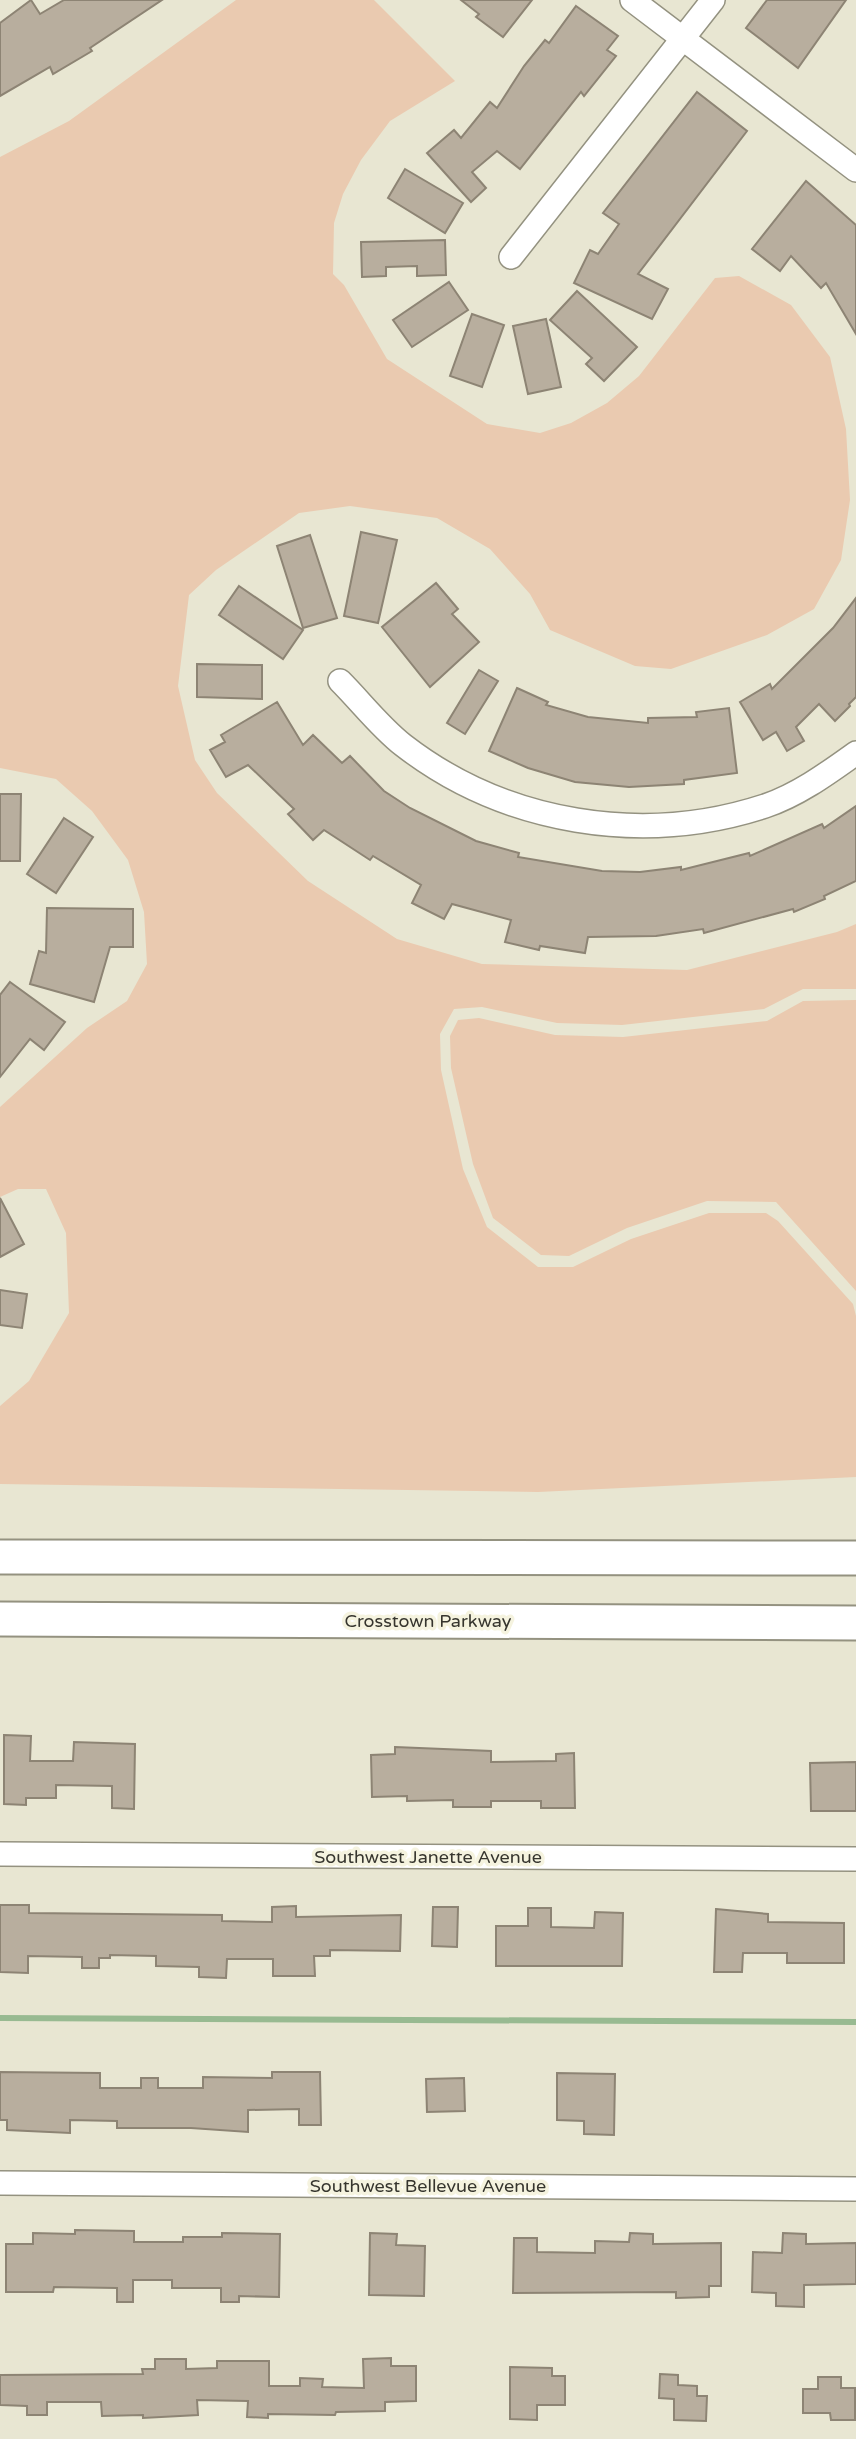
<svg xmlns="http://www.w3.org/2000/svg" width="856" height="2439" font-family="'Varela Round',sans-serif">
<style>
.green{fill:#eacab0}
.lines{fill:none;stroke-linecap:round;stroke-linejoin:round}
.stream{stroke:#98ba91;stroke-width:6}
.building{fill:#b8ae9e;stroke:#8d8474;stroke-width:2}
.street-casing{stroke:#949280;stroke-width:26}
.secondary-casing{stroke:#949280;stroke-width:37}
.street{stroke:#fff;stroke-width:23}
.secondary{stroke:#fff;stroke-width:33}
.labels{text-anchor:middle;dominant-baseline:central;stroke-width:7;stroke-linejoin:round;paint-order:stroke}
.street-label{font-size:18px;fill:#36352e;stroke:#f5f3df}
</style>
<rect width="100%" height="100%" fill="#e8e6d2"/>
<g class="green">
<path d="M236,0H374L455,81L390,121L361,160L343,194L334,223L333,274L344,285L387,359L487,424L540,433L571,423L607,403L639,376L715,278L739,276L791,305L830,357L846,429L850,500L841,560L814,609L767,635L671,669L635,666L550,630L530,594L490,549L437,518L350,506L299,513L216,570L189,595L178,686L195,760L217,793L308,881L397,939L482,964L687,970L837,932L856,924V989H803L764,1009L622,1025L557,1023L482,1007L454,1009L440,1034L441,1070L463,1169L487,1227L538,1267H573L631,1239L709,1213H766L778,1221L853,1304L856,1316V1477L538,1492L0,1484V1406L29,1381L69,1313L66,1233L46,1189H18L0,1197V1107L87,1028L127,1001L147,964L144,912L128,860L92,811L56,779L0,768V157L69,121Z"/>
<path d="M856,1000V1291L776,1202L707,1201L627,1228L569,1256L541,1255L493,1218L473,1164L451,1068L450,1036L458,1020L479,1018L555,1035L623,1037L767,1021L803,1001Z"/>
</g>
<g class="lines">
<path class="stream" d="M0,2018L856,2022"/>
</g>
<g class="building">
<path d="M31,0L40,14L64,0H162L90,48L92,51L53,74L50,67L0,96V23Z"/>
<path d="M461,0H532L503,37L476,17L479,14Z"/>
<path d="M767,0H846L798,68L746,28Z"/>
<path d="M576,6L618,36L607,50L616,56L584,96L581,92L520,169L497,151L472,172L486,188L471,202L427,153L454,130L461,138L490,102L497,108L524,66L545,40L549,43Z"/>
<path d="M697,92L747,131L638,274L668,289L652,319L574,283L590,250L598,254L619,224L603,213Z"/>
<path d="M405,169L463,203L445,233L388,198Z"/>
<path d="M806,181L856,225V334L826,283L821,288L791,256L780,271L752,249Z"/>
<path d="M445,240L446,275L417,276V266L386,267V276L362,277L361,242Z"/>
<path d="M449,282L468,310L412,347L393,320Z"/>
<path d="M577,291L637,347L604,381L586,364L592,358L550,320Z"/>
<path d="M472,314L504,325L482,387L450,376Z"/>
<path d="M546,319L561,387L528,394L513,326Z"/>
<path d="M361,532L397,540L378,623L344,616Z"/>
<path d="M310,535L337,618L303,628L277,546Z"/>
<path d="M436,583L458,609L452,614L479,642L430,687L382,627Z"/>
<path d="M239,586L303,630L283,659L219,615Z"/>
<path d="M856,598V697L849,704L850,706L835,721L819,704L796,727L804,741L787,751L776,732L763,740L740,702L770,684L772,689L833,628Z"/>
<path d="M197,664L262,665V699L197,697Z"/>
<path d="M479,670L498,681L465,734L447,723Z"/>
<path d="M517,688L548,702L546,705L588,717L648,723V718L697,717L696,712L729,708L737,773L684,780V784L629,787L575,782L528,768L489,751Z"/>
<path d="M277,702L303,745L313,735L342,763L350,756L384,791L410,808L476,841L519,853L518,857L602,871L640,872L681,867V870L749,853L750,856L822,824L824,828L856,806V881L824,896L825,899L794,912L793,909L704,933L703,929L656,936L588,937L585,953L540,946L539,950L505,942L511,920L452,904L444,919L412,903L421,885L373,856L370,860L324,830L313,840L288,814L294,809L248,765L226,777L210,750L225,742L221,735Z"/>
<path d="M0,794H21L20,861H0Z"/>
<path d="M64,818L93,837L56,893L27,874Z"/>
<path d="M47,908L133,909V947H110L94,1002L30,984L39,951L46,953Z"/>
<path d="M10,982L65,1022L44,1050L30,1039L0,1077V995Z"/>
<path d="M0,1198L24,1244L0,1257Z"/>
<path d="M0,1290L27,1294L22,1328L0,1325Z"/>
<path d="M4,1735L31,1736L30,1761H73L74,1742L135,1744L134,1809L112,1808V1786L56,1785V1798H26V1805L4,1804Z"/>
<path d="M395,1747L491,1751V1762L556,1761V1754L574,1753L575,1808H541V1801H491V1807H453V1800L407,1801V1796L372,1797L371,1755L395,1754Z"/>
<path d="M856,1762V1811H811L810,1763Z"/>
<path d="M0,1905H29V1913L222,1915V1921L272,1922V1907L296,1906V1917L401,1915L400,1951L330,1950V1956H314L315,1976H273V1959H227L226,1978L199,1977V1967L156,1966V1956L110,1955V1958H99V1968H82V1957L28,1956V1973L0,1972Z"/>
<path d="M433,1907H458L457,1947L432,1946Z"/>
<path d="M528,1908H551V1927L594,1928L595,1912L623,1913L622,1966H496V1926H528Z"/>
<path d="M716,1909L768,1914V1922L844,1923V1963H787V1953H743L742,1972H714Z"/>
<path d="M0,2072L100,2073V2088H141V2078H158V2088H203V2077L272,2078V2072H320L321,2125H299V2109L248,2110V2132L191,2128H117V2121L70,2120V2133L7,2130V2120H0Z"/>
<path d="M557,2073L615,2074L614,2135L584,2134V2121L557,2120Z"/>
<path d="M464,2078L465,2111L427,2112L426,2079Z"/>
<path d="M75,2230L134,2231V2242H183V2237H222V2233L280,2234L279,2297L239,2296V2302H221V2288H172V2280H133V2302H117V2288L54,2287L53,2292H6V2244H33V2233L75,2234Z"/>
<path d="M370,2233L397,2234L396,2245L425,2246L424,2296L369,2295Z"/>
<path d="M630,2233L653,2234V2244L721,2243V2286H709V2297L676,2298V2292L513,2293L514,2238H537V2252L595,2253V2241L629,2242Z"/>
<path d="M783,2233L806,2234V2244L856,2243V2284L804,2285V2307L776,2306V2293L752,2292L753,2252L782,2253Z"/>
<path d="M391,2358V2366H416V2401L385,2402V2411L336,2412L335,2415L268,2414V2418L247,2417L248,2401L197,2400L198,2415L143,2418V2415L102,2416L101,2402H47V2415H27V2406L0,2405V2375L143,2374L142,2369H155V2359H186V2369L217,2368V2361H269V2386H300V2378L323,2379L322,2387L364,2388L363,2359Z"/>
<path d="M510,2367L552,2368V2376H565V2405H537V2420L510,2419Z"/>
<path d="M660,2374L678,2375V2385L697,2386V2396H707L706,2421L674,2420V2399L659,2398Z"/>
<path d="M818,2377H841V2388H855V2420H831L830,2413H803V2389H818Z"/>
</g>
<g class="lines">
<defs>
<g id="street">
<path d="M632,0L856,170"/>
<path d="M511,257L713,0"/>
<path d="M340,681C361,702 380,727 403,745C505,824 643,846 765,806C798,795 828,773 856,753"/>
<path d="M0,1854L856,1859"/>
<path d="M0,2183L856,2189"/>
</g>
<g id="secondary">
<path d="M0,1557L856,1558"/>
<path d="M0,1619L856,1623"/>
</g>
</defs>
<use href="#street" class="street-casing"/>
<use href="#secondary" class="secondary-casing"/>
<use href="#street" class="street"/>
<use href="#secondary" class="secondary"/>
</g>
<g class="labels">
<g class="street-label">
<text x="428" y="1621">Crosstown Parkway</text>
<text x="428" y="1857">Southwest Janette Avenue</text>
<text x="428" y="2186">Southwest Bellevue Avenue</text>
</g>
</g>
</svg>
